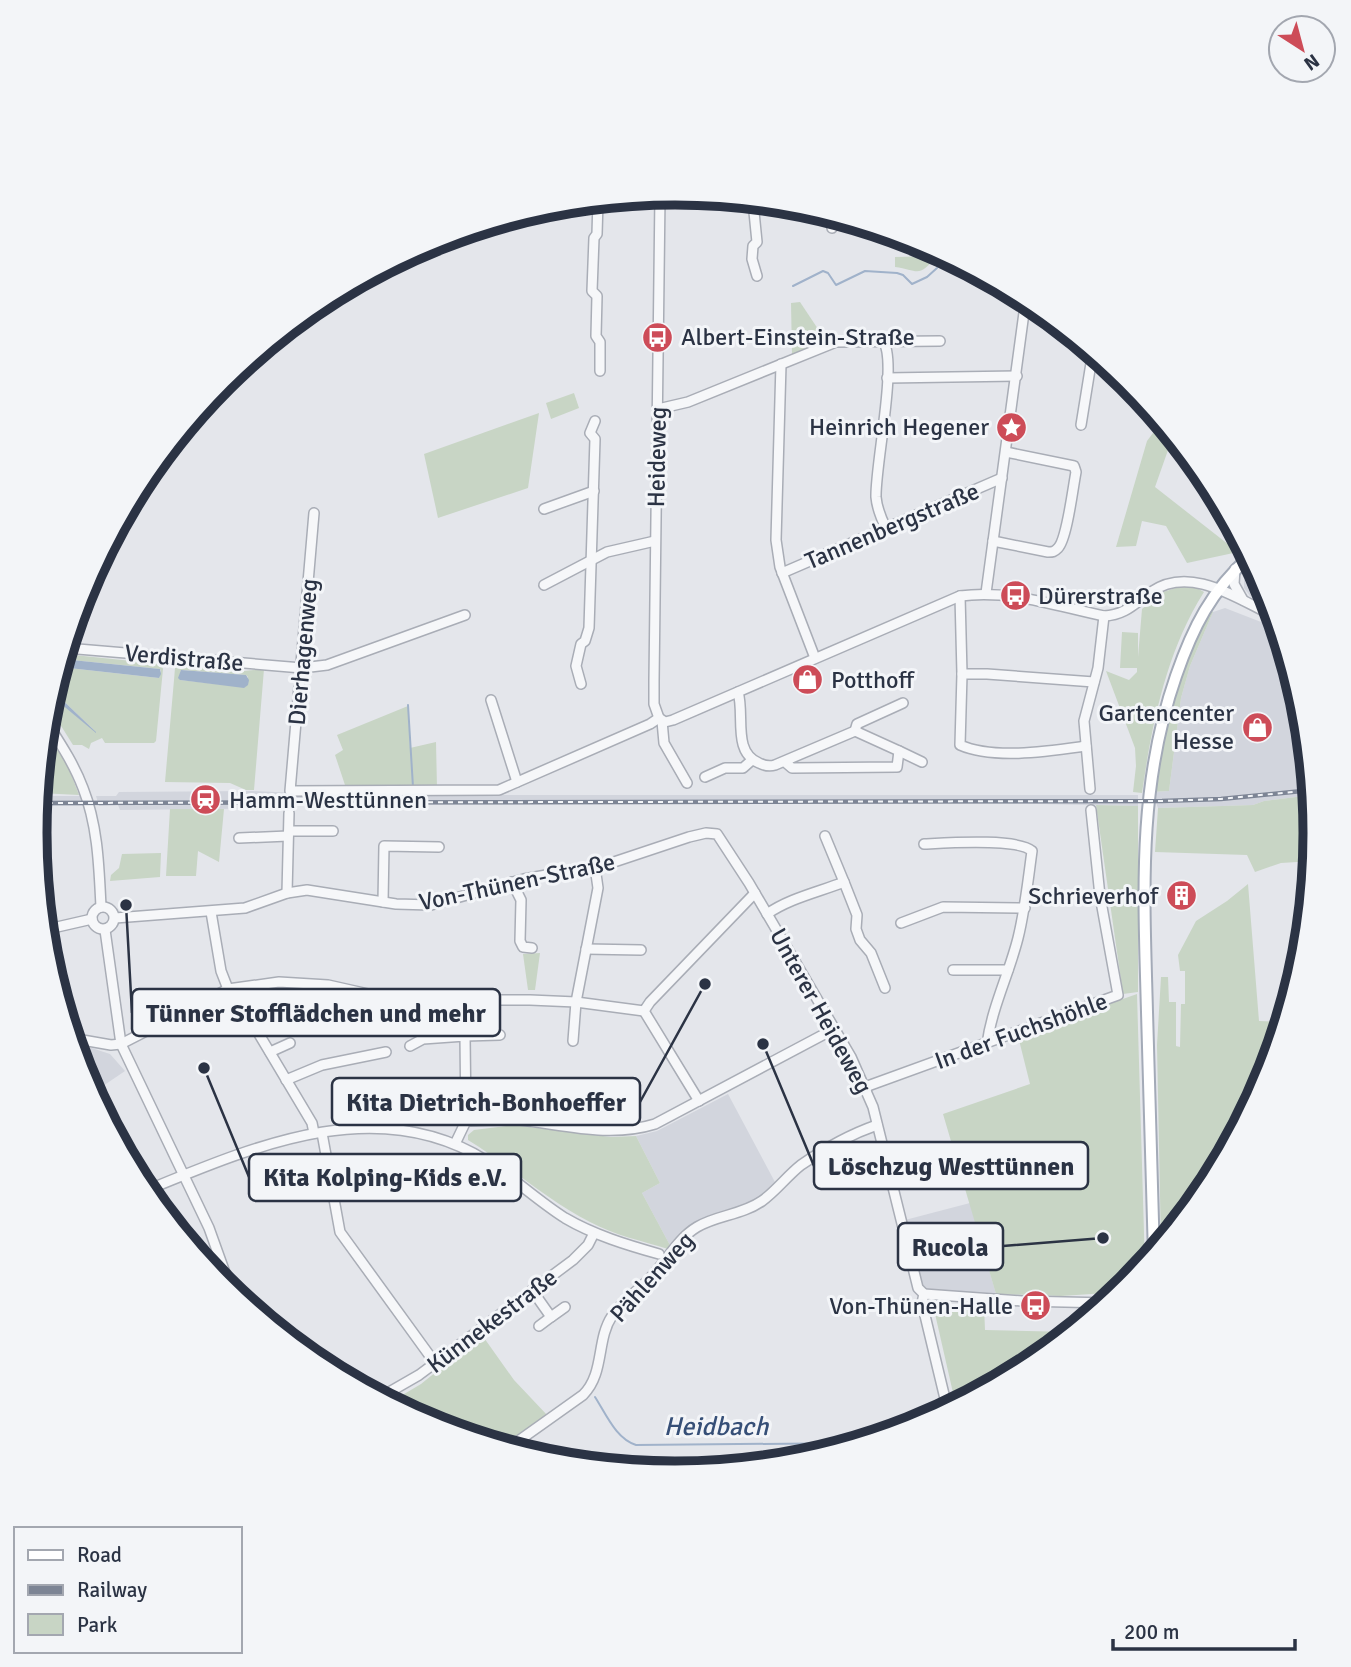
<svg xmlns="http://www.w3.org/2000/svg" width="1351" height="1667" font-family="Signika,sans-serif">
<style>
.built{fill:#d2d5dd}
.green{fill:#c8d5c5;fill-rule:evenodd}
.water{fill:#a0b2ca}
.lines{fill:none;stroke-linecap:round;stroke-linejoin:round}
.stream{stroke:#a0b2ca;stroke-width:2}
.minor-casing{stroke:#a9adb6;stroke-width:12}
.major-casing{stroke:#a3aab7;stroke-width:14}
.minor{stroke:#f6f7f9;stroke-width:9}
.major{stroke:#fff;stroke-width:10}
.rail-casing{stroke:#7d8595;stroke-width:4.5}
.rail{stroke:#f3f5f8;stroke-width:2;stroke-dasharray:5;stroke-linecap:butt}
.labels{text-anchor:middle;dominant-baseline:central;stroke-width:6;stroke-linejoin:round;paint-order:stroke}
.poi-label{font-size:24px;fill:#2b3344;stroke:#f3f5f8;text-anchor:start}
.street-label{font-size:24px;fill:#2b3344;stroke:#f3f5f8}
.water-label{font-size:26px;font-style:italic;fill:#364f77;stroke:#f3f5f8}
.rim{fill:none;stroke:#2b3344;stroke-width:9}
.leader{fill:none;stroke:#2b3344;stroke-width:2.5}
.callout-dot{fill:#2b3344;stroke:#f3f5f8;stroke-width:2.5}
.callout{fill:#f3f5f8;stroke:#2b3344;stroke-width:2.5}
.callout-label{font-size:26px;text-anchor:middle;font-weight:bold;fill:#2b3344}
</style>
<rect width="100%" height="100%" fill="#e4e6eb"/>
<g class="built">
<path d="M1255,566L1267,589L1273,606L1250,596L1244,588V580Z"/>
<path d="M1225,608L1279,629L1304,709L1312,795L1264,801L1253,805L1158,808L1152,792L1169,791L1181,698L1190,666L1213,612Z"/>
<path d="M253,791L296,793L299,795H1138V806L986,803L298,804L293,808L120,810L118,805L99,806L96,796H116L119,792Z"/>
<path d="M39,796H80L84,806H38Z"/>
<path d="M73,1042L110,1054L125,1071L97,1090L111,1112L104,1116L84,1078Z"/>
<path d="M728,1094L776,1184L767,1194L750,1204L698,1225L672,1249L642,1193L660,1183L636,1136L657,1131Z"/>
<path d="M970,1203L996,1294L923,1289L905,1220Z"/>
</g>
<g class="green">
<path d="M936,256C919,279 918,270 895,267V257Z"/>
<path d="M800,302L826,341L792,355L791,303Z"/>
<path d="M574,393L579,408L551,419L546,403Z"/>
<path d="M539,413L528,488L438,518L424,454Z"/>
<path d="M1162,421L1173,436L1155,487L1238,552L1187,563L1166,526L1142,521L1136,546L1116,547L1147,441Z"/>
<path d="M1179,587H1195L1204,592C1166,652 1152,724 1142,793L1133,792L1136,766L1135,748L1106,671L1129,680L1137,672V668H1120L1122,632L1138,633V657L1142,609L1163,592Z"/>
<path d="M1209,610L1213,612L1190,666L1181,698L1169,791L1152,792L1162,736L1179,675Z"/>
<path d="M64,654L161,664L163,669L156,741L154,743H105L102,738L91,743L89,749L82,745H73L48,705L51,695L96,732L53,691L60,667L159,678L161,671L160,669L62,659Z"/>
<path d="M178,664L244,671L264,669L254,790H246L230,783L165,782L174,680L175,668ZM181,670L246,675L248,677L244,687L180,680Z"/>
<path d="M408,706L410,748L436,742L437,788H346L335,755L343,750L337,735Z"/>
<path d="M45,729L68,766L79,795L39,793Z"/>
<path d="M1312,795L1316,833L1313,861L1281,863L1255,872L1247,855L1155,852L1158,808L1253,805L1264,801Z"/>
<path d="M1096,805L1138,806V992L1123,994Z"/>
<path d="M170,809H224L219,862L198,851L196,876H166Z"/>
<path d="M161,853L160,877L110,881L111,875L119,868L122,854Z"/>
<path d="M1248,884L1259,1021L1284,1022L1267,1079L1208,1190L1161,1246L1157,1045L1161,977H1168L1169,1002H1176V1046L1180,1047L1181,1004H1185V971H1180L1178,955L1196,921L1227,901Z"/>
<path d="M540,953L535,990H528L523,954Z"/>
<path d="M1137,994L1145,1267L1122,1292L1061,1296L996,1294L943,1114L1030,1084L1018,1036Z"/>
<path d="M513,1125L611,1137L636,1136L660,1183L642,1193L672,1249L668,1251V1249C642,1241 614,1235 590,1222C547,1200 510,1166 468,1140V1135L474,1130Z"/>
<path d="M933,1305H984L985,1330L1072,1332L1031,1366L956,1406Z"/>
<path d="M482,1335L514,1380L548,1416L504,1448L430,1425L389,1403L421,1384Z"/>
</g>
<g class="water">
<path d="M62,659L160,669L161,674L159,678L60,667Z"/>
<path d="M181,670L246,675L249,680L248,685L244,688L180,680L178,678Z"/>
<path d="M53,691L96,732V733L54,698L51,695Z"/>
</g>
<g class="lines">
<g class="stream">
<path d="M941,263L942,261L962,264"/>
<path d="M793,286L823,271L828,273L836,285L865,271L897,273L903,275L912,284L927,277L937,268"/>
<path d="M408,705L413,787"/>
<path d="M595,1397C606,1414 616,1439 636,1445L862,1443"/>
</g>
<defs>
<g id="minor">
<path d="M750,200L754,212L757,242L753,246L752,259L757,276"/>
<path d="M598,201L597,234L594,238L592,291L597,296L596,336L600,342V371"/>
<path d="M831,215L832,228"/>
<path d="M883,341C898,361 875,466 876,497C877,509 881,518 886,528"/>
<path d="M781,364L776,540L780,567L815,658"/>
<path d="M887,378L1017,376"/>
<path d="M658,409L688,402L836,342L940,341"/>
<path d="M1081,425L1093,351"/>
<path d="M544,509L594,491"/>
<path d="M314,513L290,791L499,790L650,724L659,718"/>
<path d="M993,541L1048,552C1053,552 1054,552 1058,548C1067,539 1073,487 1076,472L1074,466L1006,452"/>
<path d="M1235,569L1234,584L1243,600"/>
<path d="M782,573L1002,478"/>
<path d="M544,585L607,552L655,541"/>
<path d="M986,593L1026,298"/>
<path d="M960,596L962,674L960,745C994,760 1050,751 1086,746"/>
<path d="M66,648L302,668L327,665L465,615"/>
<path d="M962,674H987L1094,682"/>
<path d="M581,684L576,666L581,644L585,641L589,628L595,439L590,433L595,421"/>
<path d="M738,692C745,715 732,752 759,763C765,766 769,767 775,765L855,731L899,751L897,767L792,768L785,762"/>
<path d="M491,700L517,782"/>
<path d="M659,718L665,722L673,720L960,596C1009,589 1056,606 1104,616C1125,615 1134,604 1151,592C1191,564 1239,600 1276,617"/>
<path d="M659,718L654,704V681L660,195"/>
<path d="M46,721C60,743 74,764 83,788C98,826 99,867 101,907"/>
<path d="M662,721L664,743L687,783"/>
<path d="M855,731L857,724L903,703"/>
<path d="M899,751L922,762"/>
<path d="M705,777L725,768H743L752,760"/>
<path d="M1090,789L1084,721L1098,668L1104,616"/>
<path d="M289,831H333"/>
<path d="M239,838L288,836"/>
<path d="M924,844C946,843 1018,838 1032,851C1028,880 1025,910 1018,938C1009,974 992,1007 987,1044"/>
<path d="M512,882L521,900L520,941L523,947L532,948"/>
<path d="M844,882L857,915L856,929L860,940L871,953L885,988"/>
<path d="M287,893L289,813"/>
<path d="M383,902L384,846L439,847"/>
<circle cx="103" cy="918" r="11"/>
<path d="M211,912L221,971L228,989L238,999L312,1123L314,1133"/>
<path d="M767,914C790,898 819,892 844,882L825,836"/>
<path d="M115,918L245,908L287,893L307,890L396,904L431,905L524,879L608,864L689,837L706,833L717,834L749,883L851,1057L873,1107L918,1288L924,1294L922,1303L948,1411"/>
<path d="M901,923L943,907L1025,908"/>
<path d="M44,930L92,919"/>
<path d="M105,930L121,1044L209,1228L233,1295"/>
<path d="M586,949L641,950"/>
<path d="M953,970H1008"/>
<path d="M644,1011L699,1101"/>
<path d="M465,1036L500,1035"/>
<path d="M71,1038L111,1045L121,1044L228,989L279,982L328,985L377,996L431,1000H530L576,1002L644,1011L650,1002L755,893"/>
<path d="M573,1041L576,1002L598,888L595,867"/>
<path d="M410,1046L423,1039L465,1036L466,1121"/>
<path d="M270,1052L290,1043"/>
<path d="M286,1080L322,1065L386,1052"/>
<path d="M865,1087L1118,995L1100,896L1091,810"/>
<path d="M322,1133L340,1232L435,1363"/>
<path d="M455,1144L466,1121C484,1121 503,1119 520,1120C565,1125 610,1138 655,1124L834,1029"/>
<path d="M143,1189L157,1186C262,1143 381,1094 487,1161C514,1178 538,1201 565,1218C594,1235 627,1245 659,1254"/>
<path d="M532,1290L551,1317L565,1307"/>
<path d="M924,1294L1022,1301L1108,1303"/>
<path d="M539,1326L551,1317"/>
<path d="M379,1398L419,1375L573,1260L588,1245L594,1233"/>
<path d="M507,1449L583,1395C605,1373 596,1340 612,1316C622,1301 638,1291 650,1278C666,1262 677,1239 697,1227C717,1215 742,1215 762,1201C776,1191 787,1176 801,1165C824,1149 851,1134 877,1125"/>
</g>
<path id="major" d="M1154,1256C1152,1174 1149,1093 1147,1012C1144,895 1137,788 1176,676C1193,627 1211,591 1250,556"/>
</defs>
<use href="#minor" class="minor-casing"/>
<use href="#major" class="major-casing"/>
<use href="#minor" class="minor"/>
<use href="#major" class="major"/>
<defs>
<path id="rail" d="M38,803L1162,801L1221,799L1312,790"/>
</defs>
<use href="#rail" class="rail-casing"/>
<use href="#rail" class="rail"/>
</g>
<defs>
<symbol id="bus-disc" viewBox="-11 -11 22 22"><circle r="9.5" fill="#cd4c58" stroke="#f3f5f8"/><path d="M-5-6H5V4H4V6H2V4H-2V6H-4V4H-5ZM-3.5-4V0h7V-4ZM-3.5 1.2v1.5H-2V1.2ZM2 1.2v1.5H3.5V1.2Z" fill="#fff"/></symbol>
<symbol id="sight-disc" viewBox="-11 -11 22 22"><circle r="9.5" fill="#cd4c58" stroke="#f3f5f8"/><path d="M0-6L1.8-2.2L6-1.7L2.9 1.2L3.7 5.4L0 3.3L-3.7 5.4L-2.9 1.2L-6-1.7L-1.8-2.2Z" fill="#fff"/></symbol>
<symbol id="shop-disc" viewBox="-11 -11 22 22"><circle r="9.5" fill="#cd4c58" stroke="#f3f5f8"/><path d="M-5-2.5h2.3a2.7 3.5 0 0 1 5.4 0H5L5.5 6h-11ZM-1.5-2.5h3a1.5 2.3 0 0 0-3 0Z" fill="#fff"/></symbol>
<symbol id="station-disc" viewBox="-11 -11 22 22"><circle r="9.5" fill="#cd4c58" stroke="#f3f5f8"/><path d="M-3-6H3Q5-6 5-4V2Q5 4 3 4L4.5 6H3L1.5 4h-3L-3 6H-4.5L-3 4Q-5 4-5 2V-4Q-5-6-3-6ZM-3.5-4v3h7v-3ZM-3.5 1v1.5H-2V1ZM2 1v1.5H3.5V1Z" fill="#fff"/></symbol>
<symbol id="building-disc" viewBox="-11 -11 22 22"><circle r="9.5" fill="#cd4c58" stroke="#f3f5f8"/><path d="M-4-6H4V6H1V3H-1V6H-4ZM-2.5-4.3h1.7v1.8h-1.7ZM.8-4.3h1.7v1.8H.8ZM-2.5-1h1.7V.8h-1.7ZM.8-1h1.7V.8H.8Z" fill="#fff"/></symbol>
</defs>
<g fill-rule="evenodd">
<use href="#bus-disc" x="640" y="320" width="35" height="35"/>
<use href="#sight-disc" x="994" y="410" width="35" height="35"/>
<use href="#bus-disc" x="998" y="578" width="35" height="35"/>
<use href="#shop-disc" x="790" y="662" width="35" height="35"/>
<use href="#shop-disc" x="1240" y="710" width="35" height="35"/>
<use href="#station-disc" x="188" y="782" width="35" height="35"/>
<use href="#building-disc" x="1164" y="878" width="35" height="35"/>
<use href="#bus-disc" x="1018" y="1288" width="35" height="35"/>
</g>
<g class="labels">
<g class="poi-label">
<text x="681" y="337">Albert-Einstein-Straße</text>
<text x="989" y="427" text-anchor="end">Heinrich Hegener</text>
<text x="1038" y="596">Dürerstraße</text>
<text x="831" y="680">Potthoff</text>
<text x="1234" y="713" text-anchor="end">Gartencenter<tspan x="1234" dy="28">Hesse</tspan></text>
<text x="229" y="800">Hamm-Westtünnen</text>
<text x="1158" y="896" text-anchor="end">Schrieverhof</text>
<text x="1013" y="1306" text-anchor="end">Von-Thünen-Halle</text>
</g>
<g class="street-label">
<text transform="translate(657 457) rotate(-89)">Heideweg</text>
<text transform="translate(892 526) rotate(-23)">Tannenbergstraße</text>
<text transform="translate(303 652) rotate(-85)">Dierhagenweg</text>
<text transform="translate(184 658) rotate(5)">Verdistraße</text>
<text transform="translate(517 882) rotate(-12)">Von-Thünen-Straße</text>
<text transform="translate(821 1011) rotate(61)">Unterer Heideweg</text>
<text transform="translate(1021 1031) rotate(-20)">In der Fuchshöhle</text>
<text transform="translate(652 1277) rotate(-48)">Pählenweg</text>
<text transform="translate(492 1321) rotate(-37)">Künnekestraße</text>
</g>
<g class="water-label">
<text x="716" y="1427">Heidbach</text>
</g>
</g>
<path d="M0 0H1351V1667H0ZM47 833a628 628 0 1 1 1256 0a628 628 0 1 1-1256 0Z" fill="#f3f5f8" fill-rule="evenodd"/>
<path class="rim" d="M47 833a628 628 0 1 1 1256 0a628 628 0 1 1-1256 0Z"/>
<path class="leader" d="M126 905L132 1013M705 984L640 1102M763 1044L814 1166M204 1068L249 1177M1103 1238L1003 1246"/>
<g class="callout-dot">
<circle cx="126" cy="905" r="7"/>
<circle cx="705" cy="984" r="7"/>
<circle cx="763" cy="1044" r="7"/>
<circle cx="204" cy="1068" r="7"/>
<circle cx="1103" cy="1238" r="7"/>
</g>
<g class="callout">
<rect x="132" y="989" width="368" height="47" rx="7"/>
<rect x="332" y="1078" width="308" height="47" rx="7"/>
<rect x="814" y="1142" width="274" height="47" rx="7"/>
<rect x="249" y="1154" width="272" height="47" rx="7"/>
<rect x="898" y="1223" width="105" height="47" rx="7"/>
</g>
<g class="callout-label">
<text x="316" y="1022">Tünner Stofflädchen und mehr</text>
<text x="486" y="1111">Kita Dietrich-Bonhoeffer</text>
<text x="951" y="1175">Löschzug Westtünnen</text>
<text x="385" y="1186">Kita Kolping-Kids e.V.</text>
<text x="950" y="1256">Rucola</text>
</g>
<rect x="14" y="1527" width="228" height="126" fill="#f3f5f8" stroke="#a3a7b0" stroke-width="2"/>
<rect x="28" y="1550" width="35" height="10" fill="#ffffff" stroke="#a3a7b0" stroke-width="2"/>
<text x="77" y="1562" font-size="21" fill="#2b3344">Road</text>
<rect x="28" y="1585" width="35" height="10" fill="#7d8595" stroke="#a3a7b0" stroke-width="2"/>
<text x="77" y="1597" font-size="21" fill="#2b3344">Railway</text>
<rect x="28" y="1614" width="35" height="21" fill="#c8d5c5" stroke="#a3a7b0" stroke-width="2"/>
<text x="77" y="1632" font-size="21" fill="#2b3344">Park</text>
<g transform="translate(1302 49) rotate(144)"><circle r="33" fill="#f3f5f8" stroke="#a3a7b0" stroke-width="2"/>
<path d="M0-5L12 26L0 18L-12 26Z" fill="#cd4c58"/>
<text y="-10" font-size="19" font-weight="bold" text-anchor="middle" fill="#2b3344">N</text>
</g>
<path d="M1113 1639v10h182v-10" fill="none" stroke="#2b3344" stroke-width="3.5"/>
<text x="1124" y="1639" font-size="21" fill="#2b3344" stroke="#f3f5f8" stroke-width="5" paint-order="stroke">200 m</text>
</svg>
